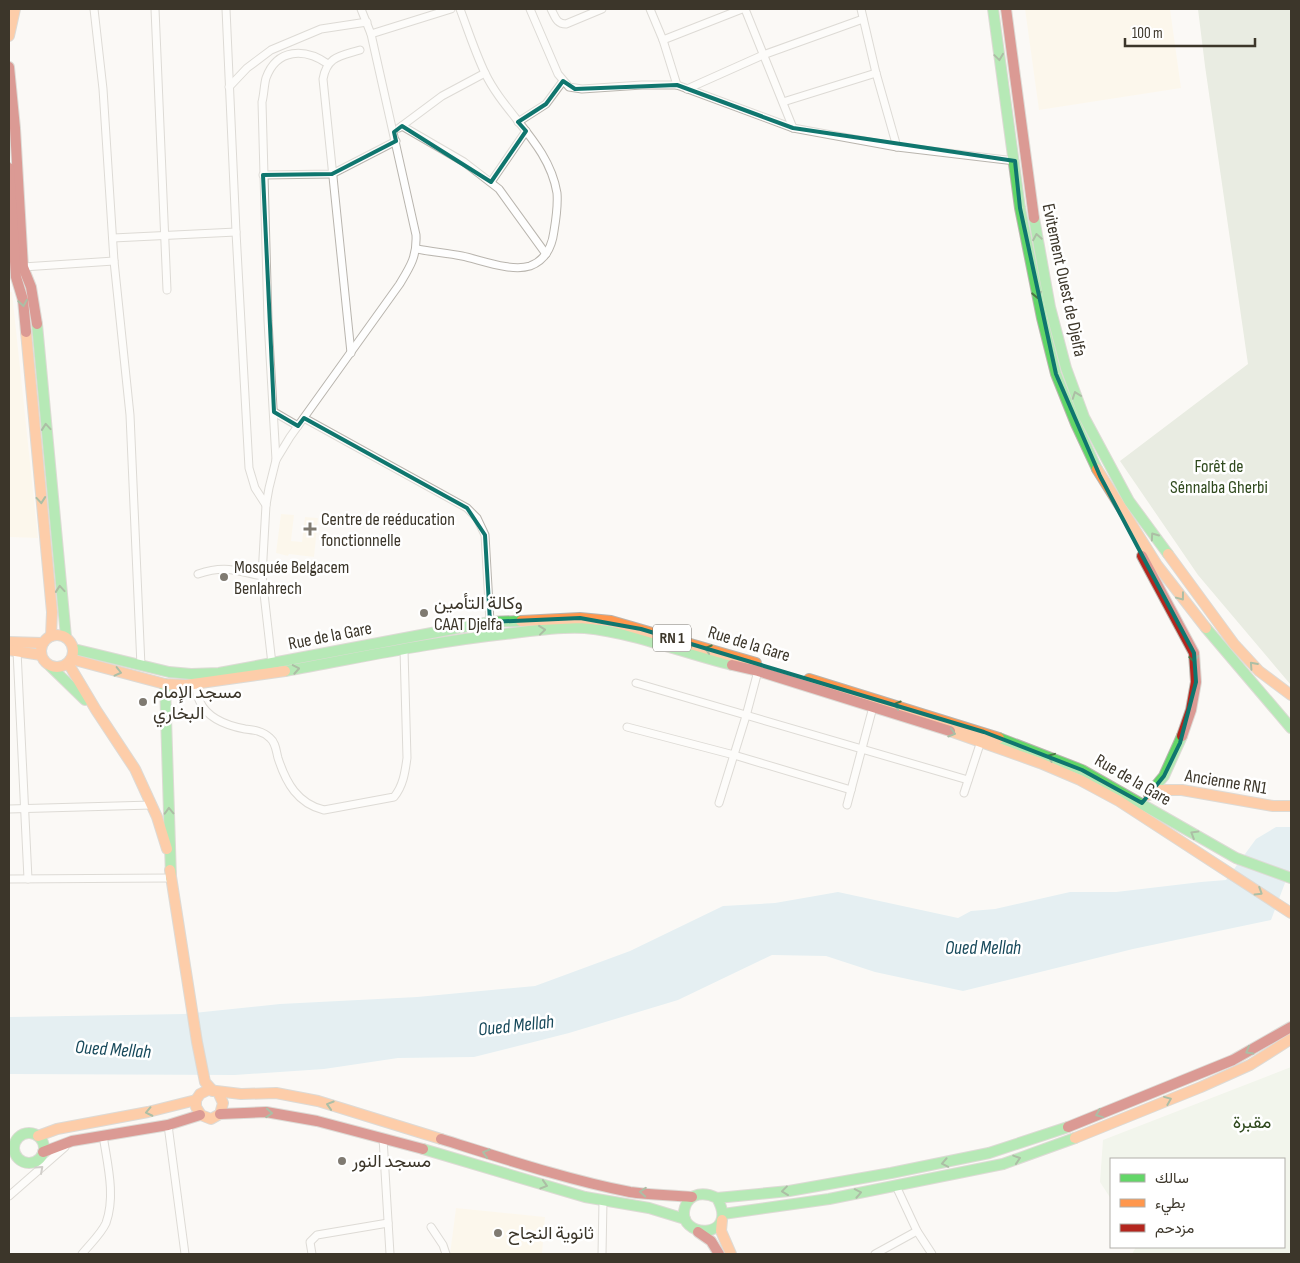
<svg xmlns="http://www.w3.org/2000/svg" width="1300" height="1263" font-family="'Sofia Sans Condensed',Vazirmatn,sans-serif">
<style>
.built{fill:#fdf4e1}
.green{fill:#e7efdf}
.forest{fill:#d2dbc9}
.water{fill:#c9e3ee}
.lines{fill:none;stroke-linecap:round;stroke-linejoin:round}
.street-casing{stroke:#b9b5ae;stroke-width:9}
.fast-casing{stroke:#b9b5ae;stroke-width:12}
.slow-casing{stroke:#b9b5ae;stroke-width:12}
.jam-casing{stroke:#b9b5ae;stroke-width:12}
.street{stroke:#fefefe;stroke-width:7}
.fast{stroke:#63d668;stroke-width:10}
.slow{stroke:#ff974d;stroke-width:10}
.jam{stroke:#b3261e;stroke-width:10}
.oneway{stroke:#4c7643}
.oneway2{stroke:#9d9a94}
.marked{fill:none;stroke:#0f766e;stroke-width:4;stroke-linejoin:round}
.poi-dot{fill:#7f7a71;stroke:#fff;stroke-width:2}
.labels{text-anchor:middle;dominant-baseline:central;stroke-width:5;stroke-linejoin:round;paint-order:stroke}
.shield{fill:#fff;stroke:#76726a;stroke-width:1}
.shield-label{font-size:16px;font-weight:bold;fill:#3c362a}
.street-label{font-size:18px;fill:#3c362a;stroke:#fff}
.park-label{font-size:18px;fill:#2f491d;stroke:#fff}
.poi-label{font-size:18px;fill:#3c362a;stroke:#fff;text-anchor:start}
.water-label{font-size:19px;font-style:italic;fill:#16485a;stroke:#fff}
</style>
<rect width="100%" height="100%" fill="#fbf9f6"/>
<g class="built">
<path d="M1025,9H1170L1181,88L1039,110Z"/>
<path d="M9,292H12L38,538L9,537Z"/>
<path d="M281,514L294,515L291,541L302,542L305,517L318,518L314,557L289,554L288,556L276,553Z"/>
<path d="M456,1208L545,1217L542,1254H450Z"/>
</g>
<path class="green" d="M1291,1067V1254H1132L1136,1247H1284V1159H1111V1199L1100,1182L1103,1140Z"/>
<path class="forest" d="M1198,9H1291V685L1198,575L1120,461L1248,364L1205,66Z"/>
<path class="water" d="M1276,827H1291V867L1271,920L1133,949L963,991L875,972L826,956L772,955L678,1000L569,1033L474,1057L398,1058L324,1069L235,1075L9,1074V1017L184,1014L280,1004L417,997L535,986L630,951L723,906L775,903L838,892L958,918L971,911L995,909L1070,892H1116L1201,882L1226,880L1256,839Z"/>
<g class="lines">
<defs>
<g id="street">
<path d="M94,9L103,89L114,261L130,415L141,666"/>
<path d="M155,9L167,290"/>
<path d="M226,9L236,232L249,468L255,488L266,505"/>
<path d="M530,9L558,74L569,87L582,89L642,85H677L793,128L897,147L1015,161"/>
<path d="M551,9C555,16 556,24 566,24L602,9"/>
<path d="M650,9L663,40L677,85"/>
<path d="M745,9L793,128"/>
<path d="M861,9L876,73L897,147"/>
<path d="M371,34L451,9"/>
<path d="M663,40L742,9"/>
<path d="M229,87L247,68L271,50L321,29L367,22"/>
<path d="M687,89L763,55L863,19"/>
<path d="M783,102L876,73"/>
<path d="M518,122L546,104L563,81"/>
<path d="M402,126L464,162L499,189L546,254"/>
<path d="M399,128L442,96L485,73"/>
<path d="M263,175L332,174L396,141"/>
<path d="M491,182L526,131"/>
<path d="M113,238L236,232"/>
<path d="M417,249C432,252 447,253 462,256C481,260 511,272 530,266C546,260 552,247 554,231C556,219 558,205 557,193C549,144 505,115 485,73C475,52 468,30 460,9"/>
<path d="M23,267L114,261"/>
<path d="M351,353L323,79C327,56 341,56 360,50"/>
<path d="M274,412L298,426"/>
<path d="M304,418L467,508L477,518L485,535L490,622L492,635"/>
<path d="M276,460L268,321L262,102C264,95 264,85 266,78C277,48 305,48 328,64"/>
<path d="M198,574C226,565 235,571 262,576"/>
<path d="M17,651L28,879"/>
<path d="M272,664L262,576L266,505L269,488L276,460L290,437L399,285C410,267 417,257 416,235L371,34L361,9"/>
<path d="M636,683L968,780"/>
<path d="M195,684C197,689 197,697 200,702C208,719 229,726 245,729C254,730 263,731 270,738C276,743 276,751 278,758C286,783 298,804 324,810L394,797C403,786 405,773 407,758L404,650"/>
<path d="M627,727L734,755L851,790"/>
<path d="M964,793L981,741"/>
<path d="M719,803L746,716L758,671"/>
<path d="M847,805L873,707"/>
<path d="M9,809L152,805"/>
<path d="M9,879L171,878"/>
<path d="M168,1125L185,1254"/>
<path d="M383,1138L390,1254"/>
<path d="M896,1186L917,1231L932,1254"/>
<path d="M9,1196L65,1147"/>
<path d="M431,1227L443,1245L446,1254"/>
<path d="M82,1254C90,1244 101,1234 106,1223C116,1195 107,1163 103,1135"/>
<path d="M312,1254L310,1242L317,1235L388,1223"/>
<path d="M602,1254L603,1201"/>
<path d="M875,1254L917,1231"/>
</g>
<g id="fast">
<path d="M993,9L1020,208L1042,318L1056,374L1076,424L1097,469"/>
<path d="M1034,218L1050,307L1066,368L1084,417L1129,501L1168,554"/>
<path d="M37,324L66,637"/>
<path d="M1206,628L1291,728"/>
<path d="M74,649L169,672L191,674L219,673L490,622L521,621"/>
<path d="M50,666L85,700"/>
<path d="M285,671C358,658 431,642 505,634C531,631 559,626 585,628C635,633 683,653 732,665"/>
<path d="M165,684L171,878"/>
<path d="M999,738L1082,770L1236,858L1291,878"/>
<path d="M1149,794L1164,776L1182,736"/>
<circle cx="29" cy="1148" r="15"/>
<path d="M423,1149L585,1197L649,1208L685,1219"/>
<path d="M717,1198C741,1241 675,1239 685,1207C690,1192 705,1192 717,1198L789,1191L891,1173L989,1153L1068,1127"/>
<path d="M723,1214L829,1199L1003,1164L1075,1138"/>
</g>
<g id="slow">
<path d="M9,36L15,9"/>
<path d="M26,332L52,612L51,636"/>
<path d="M1097,469L1157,565L1206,628"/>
<path d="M1168,554L1234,644L1259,671L1291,695"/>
<path d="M521,621L580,618L611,621L756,663"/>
<circle cx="57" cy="651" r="16"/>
<path d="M9,642L43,643"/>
<path d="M9,650L41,655"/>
<path d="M71,659L165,684L186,685L285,671"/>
<path d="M68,663L96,710L135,769L157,817L167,849"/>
<path d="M809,679L999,738"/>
<path d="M950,731L1040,763L1080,780L1119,801L1291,913"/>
<path d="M1149,795L1159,790H1182L1273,806H1291"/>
<path d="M170,870L197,1042L205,1082L213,1091"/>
<path d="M218,1092L223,1103L220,1114L211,1119L201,1115L196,1107V1100L200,1094L208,1090L241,1094L276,1093L318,1101L441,1139"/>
<path d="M38,1136L57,1129L148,1112L196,1100"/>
<path d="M1075,1138L1201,1087L1250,1065L1291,1039"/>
<path d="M722,1220L721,1231L731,1254"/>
</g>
<g id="jam">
<path d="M1006,9L1034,218"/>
<path d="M9,67L15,128L23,267L31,287L37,324"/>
<path d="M9,168L16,277L23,300L26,332"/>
<path d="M1142,556L1194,653L1196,682L1191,710L1182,736"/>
<path d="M732,665L758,671L950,731"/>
<path d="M220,1114L266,1112L317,1121L423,1149"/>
<path d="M1068,1127L1233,1060L1291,1027"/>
<path d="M441,1139C502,1158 568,1180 630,1192C650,1195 672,1195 692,1197"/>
<path d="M43,1152L72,1141L168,1125L200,1115"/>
<path d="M698,1232L711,1241L719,1254"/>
</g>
</defs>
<use href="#street" class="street-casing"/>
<use href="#fast" class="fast-casing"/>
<use href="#slow" class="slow-casing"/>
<use href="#jam" class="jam-casing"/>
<use href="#street" class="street"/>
<use href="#fast" class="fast"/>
<use href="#slow" class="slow"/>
<use href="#jam" class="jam"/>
</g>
<defs><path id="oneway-chevron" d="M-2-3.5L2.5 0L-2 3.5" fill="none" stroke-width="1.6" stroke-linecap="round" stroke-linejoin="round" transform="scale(1.25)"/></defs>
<g class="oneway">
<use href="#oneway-chevron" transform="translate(999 57) rotate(82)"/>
<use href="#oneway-chevron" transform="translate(1037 237) rotate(-100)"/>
<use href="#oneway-chevron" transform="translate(1037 295) rotate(79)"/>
<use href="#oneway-chevron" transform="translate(23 303) rotate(81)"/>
<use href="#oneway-chevron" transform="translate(1076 395) rotate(-110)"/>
<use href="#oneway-chevron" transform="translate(46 427) rotate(-95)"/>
<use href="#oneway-chevron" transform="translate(41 500) rotate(85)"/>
<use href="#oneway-chevron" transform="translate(1154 536) rotate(-125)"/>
<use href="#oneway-chevron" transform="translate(60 589) rotate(-95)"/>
<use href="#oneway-chevron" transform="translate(1181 597) rotate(53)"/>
<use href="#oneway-chevron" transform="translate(542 630) rotate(-6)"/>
<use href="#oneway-chevron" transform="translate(708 649) rotate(-163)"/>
<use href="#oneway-chevron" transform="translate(1194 659) rotate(82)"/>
<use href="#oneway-chevron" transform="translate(1253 665) rotate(-132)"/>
<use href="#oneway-chevron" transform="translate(296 669) rotate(-10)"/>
<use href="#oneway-chevron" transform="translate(118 672) rotate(14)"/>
<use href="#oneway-chevron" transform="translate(897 705) rotate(-163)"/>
<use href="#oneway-chevron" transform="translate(952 733) rotate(17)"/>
<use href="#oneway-chevron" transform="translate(1051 757) rotate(-158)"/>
<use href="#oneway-chevron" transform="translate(169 811) rotate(-92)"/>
<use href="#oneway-chevron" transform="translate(1194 834) rotate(-149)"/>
<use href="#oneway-chevron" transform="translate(1259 892) rotate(32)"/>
<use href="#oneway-chevron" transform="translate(1249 1051) rotate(150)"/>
<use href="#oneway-chevron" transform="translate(1168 1100) rotate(-22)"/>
<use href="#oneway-chevron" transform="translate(330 1105) rotate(-163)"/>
<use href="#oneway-chevron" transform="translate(149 1112) rotate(168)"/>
<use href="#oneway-chevron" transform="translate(269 1113) rotate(4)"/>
<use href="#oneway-chevron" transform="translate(1099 1114) rotate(158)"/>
<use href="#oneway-chevron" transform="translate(486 1153) rotate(-163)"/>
<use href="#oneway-chevron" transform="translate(1017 1159) rotate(-18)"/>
<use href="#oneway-chevron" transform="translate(945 1163) rotate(169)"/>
<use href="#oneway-chevron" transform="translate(544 1185) rotate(17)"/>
<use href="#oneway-chevron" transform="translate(785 1191) rotate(173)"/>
<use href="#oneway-chevron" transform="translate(643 1192) rotate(-176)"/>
<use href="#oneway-chevron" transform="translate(858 1193) rotate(-11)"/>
</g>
<use class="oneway2" href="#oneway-chevron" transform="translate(40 1169) rotate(-42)"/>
<path d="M0 0H1300V1263H0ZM563,81L575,89L677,85L793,128L1015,161L1020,208L1056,374L1100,476L1194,653L1196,682L1180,743L1164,776L1142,803L1082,770L984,732L641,629L580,618L490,622L485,535L467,508L304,418L298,426L274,412L263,175L332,174L396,141L394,132L402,126L491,182L526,131L518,122L546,104Z" fill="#fbf9f6" fill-opacity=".55" fill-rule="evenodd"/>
<path class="marked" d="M563,81L575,89L677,85L793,128L1015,161L1020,208L1056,374L1100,476L1194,653L1196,682L1180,743L1164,776L1142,803L1082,770L984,732L641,629L580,618L490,622L485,535L467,508L304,418L298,426L274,412L263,175L332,174L396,141L394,132L402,126L491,182L526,131L518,122L546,104Z"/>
<g class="poi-dot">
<path d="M307.5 521.5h5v5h5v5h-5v5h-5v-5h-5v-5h5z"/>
<circle cx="224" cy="577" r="5"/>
<circle cx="424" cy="613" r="5"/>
<circle cx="143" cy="702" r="5"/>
<circle cx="342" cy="1161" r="5"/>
<circle cx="498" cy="1233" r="5"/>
</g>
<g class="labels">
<rect class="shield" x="653" y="624.5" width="38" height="27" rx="4"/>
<g class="shield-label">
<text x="672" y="638">RN 1</text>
</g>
<g class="street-label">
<text transform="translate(1064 280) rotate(78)">Evitement Ouest de Djelfa</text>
<text transform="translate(330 636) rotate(-11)">Rue de la Gare</text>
<text transform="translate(749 644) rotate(17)">Rue de la Gare</text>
<text transform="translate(1133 780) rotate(30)">Rue de la Gare</text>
<text transform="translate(1226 782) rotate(9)">Ancienne RN1</text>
</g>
<g class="park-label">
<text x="1219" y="466">Forêt de<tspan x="1219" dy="21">Sénnalba Gherbi</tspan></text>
<text x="1252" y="1122">مقبرة</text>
</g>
<g class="poi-label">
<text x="321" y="519">Centre de reéducation<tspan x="321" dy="21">fonctionnelle</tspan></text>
<text x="234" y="567">Mosquée Belgacem<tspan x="234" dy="21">Benlahrech</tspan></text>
<text x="434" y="603">وكالة التأمين<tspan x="434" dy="21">CAAT Djelfa</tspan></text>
<text x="153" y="692">مسجد الإمام<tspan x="153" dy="21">البخاري</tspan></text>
<text x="352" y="1161">مسجد النور</text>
<text x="508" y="1233">ثانوية النجاح</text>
</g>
<g class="water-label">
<text x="983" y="948">Oued Mellah</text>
<text transform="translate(516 1026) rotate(-6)">Oued Mellah</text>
<text transform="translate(113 1050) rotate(4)">Oued Mellah</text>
</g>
</g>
<rect width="1300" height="1263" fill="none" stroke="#3c362a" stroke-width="20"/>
<rect x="1110" y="1158" width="175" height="90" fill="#ffffff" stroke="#b1afaa"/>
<rect x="1120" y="1174" width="25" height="8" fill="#63d668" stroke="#b1afaa"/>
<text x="1155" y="1183" font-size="15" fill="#3c362a">سالك</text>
<rect x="1120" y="1199" width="25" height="8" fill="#ff974d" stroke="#b1afaa"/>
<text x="1155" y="1208" font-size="15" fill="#3c362a">بطيء</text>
<rect x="1120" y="1224" width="25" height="8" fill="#b3261e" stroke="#b1afaa"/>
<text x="1155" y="1233" font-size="15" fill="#3c362a">مزدحم</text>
<path d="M1125 38v8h130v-8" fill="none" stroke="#3c362a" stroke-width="2.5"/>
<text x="1132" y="38" font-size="15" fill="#3c362a" stroke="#ffffff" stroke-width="4" paint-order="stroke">100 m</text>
</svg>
